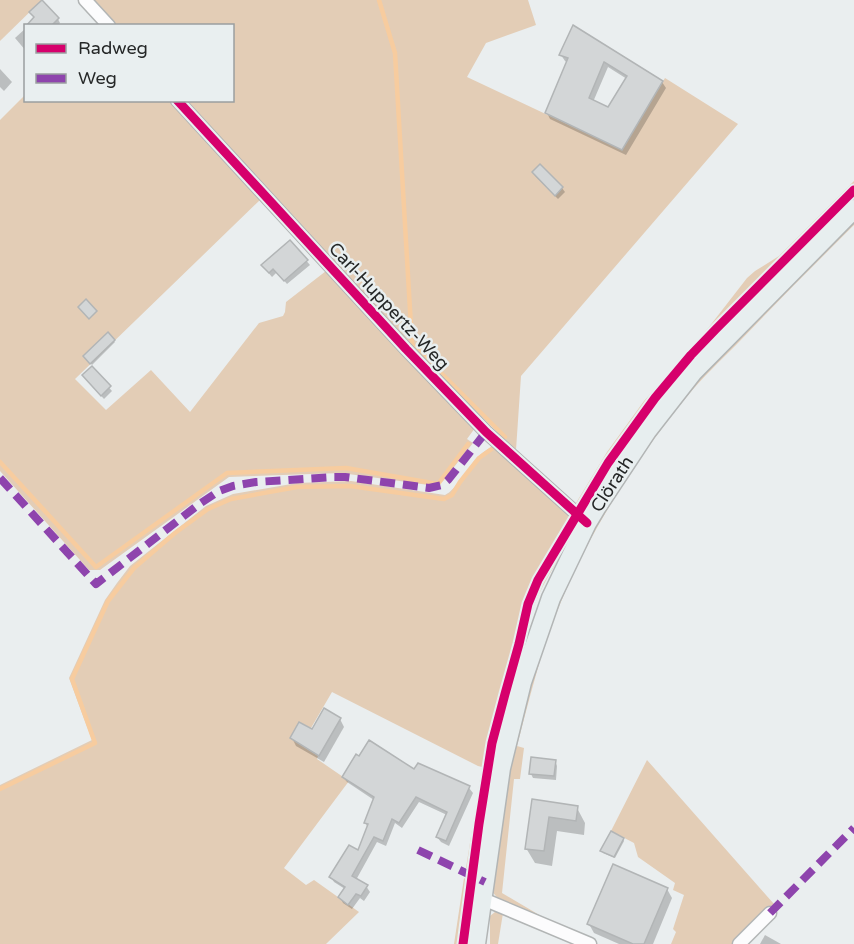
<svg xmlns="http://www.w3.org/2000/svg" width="854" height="944" font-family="'Varela Round',sans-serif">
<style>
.green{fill:#e3cdb6}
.shadow{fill:#0003;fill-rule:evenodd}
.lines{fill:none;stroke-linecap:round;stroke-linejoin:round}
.stream{stroke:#f7cc9f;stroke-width:4.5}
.building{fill:#d3d6d7;stroke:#b2b5b6;stroke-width:1.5;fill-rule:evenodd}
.minor-casing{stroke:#b2b5b5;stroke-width:15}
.secondary-casing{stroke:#b2b5b5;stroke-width:21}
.minor{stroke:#fcfcfd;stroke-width:12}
.secondary{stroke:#e7eeef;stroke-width:18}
.quiet{stroke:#8e44ad;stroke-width:8;stroke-dasharray:15 8;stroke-linecap:butt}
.cycleway-casing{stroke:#e9eff0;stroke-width:13}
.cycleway{stroke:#d6006c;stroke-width:9}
.labels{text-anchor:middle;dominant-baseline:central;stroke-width:5;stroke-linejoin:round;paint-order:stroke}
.street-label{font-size:18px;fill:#252727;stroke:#e9eff0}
</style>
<rect width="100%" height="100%" fill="#eaeeef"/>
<g class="green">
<path d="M0,0H42L0,41Z"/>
<path d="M93,0H528L536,25L486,43L467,77L622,150L665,78L738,124L521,376L516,450L410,345L185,101L232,100V26L117,25Z"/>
<path d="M25,95L26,100L169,101L260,200L75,379L106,410L151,370L190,412L259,323L283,316L285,312L286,302L326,271L401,353L475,428L467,439L473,443L443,481L436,486L341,473L229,477L100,570H89L0,471V120Z"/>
<path d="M854,181V200L773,281L588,505L576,503L607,452L644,401L709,327L747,278L755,271L779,256Z"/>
<path d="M854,219V225C814,265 775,304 736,345C720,361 703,377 689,394C628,468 577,551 546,641C535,676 526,711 517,746L524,748L520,779H514L502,893L541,916L539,918C524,911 501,906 492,891L504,796L514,746L529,686L565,584L596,522L621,480L694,383Z"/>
<path d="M493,446L570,514L577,525C564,553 545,577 534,606C529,618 529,633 526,646C505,719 493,795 479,869L466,868L482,767L478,766L332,692L311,728L299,722L290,738L318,756L317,759L349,781L284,868L306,885L314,880L359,912L326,944H0V785L92,740L69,678L105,600L117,583L130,566L206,506L233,494L297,483L351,481L445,495C456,490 467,468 477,458C481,453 488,449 493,446Z"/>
<path d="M647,760L774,904L735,944H671L676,932L673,929L684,895L673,890L675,883L638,857L634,843L611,831Z"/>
<path d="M464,878L477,887L469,944H454Z"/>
<path d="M495,912L503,913L498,944H490V916Z"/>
</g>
<g class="shadow">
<path d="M31,13L58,19L60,23L57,26H28L35,19Z"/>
<path d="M573,27L662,82L666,88L626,155L550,119L547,113L568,63L565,61L561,55ZM608,67L627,79L608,109L593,102Z"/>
<path d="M26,28V51L15,38Z"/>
<path d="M0,69L12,82L4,91L0,87Z"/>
<path d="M533,173L562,188L565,192L558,199L536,177Z"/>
<path d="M290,242L310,265L287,284L277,272L272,277L266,270Z"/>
<path d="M114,341L115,342L92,365L86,358Z"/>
<path d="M92,368L112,391L104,399L86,379Z"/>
<path d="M340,719L344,727L324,762L296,746L292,738Z"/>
<path d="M555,761L557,766L556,780L533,778L531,774Z"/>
<path d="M418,765L469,788L473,793L449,846L441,842L437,837L447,815L419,802L402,828L395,823L386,846L377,842L356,880L366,886L370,892L364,901L360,898L352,909L343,903L340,897L345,889L334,882L331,877L358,852L368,828L365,822L374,800L347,782L343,777L415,771Z"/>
<path d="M533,800L577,808L585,823L584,835L557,831L552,866L535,863L526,848Z"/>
<path d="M623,839L624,841L615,858L603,853L602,851Z"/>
<path d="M667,889L672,898L653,944H619L594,933L589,924Z"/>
<path d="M765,935L781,944H760Z"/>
</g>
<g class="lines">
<g class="stream">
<path d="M379,0L395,53L412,344L505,437"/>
<path d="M0,462L96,567L227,473L346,468L438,484L468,444"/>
<path d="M0,789L95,743L72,679L108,601L134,568L175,533L208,509L231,499L297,487L350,486L444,499L452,495L460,482L479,458L493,448"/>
</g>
</g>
<g class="building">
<path d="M42,0L59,18L51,26H26L34,17L29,12Z"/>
<path d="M573,25L663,81L622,150L545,113L568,58L559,55ZM604,62L627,76L608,107L589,98Z"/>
<path d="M540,164L563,187L555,196L532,172Z"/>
<path d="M290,240L308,260L284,281L273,269L269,273L261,265Z"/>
<path d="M86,299L97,311L89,319L78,307Z"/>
<path d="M108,332L115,340L90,364L83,356Z"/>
<path d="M92,366L111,386L101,396L82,375Z"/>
<path d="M324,708L341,718L319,756L290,738L299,722L312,729Z"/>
<path d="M369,740L414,769L418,763L470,786L446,841L436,837L447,812L416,797L399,823L392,819L383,841L374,837L352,876L368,885L361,896L356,894L348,905L338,897L345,887L329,877L349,845L358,850L368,824L364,823L374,797L342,777L356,754L359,756Z"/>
<path d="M531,757L556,760L554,776L529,774Z"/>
<path d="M532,799L578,806L576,821L549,817L544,851L525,849Z"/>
<path d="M611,831L624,838L614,857L600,851Z"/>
<path d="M613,864L668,888L644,944H633L587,924Z"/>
</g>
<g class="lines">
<defs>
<g id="minor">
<path d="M85,0L109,26"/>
<path d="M177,100L406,349L486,432L587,523"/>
<path d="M483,899L590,944"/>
<path d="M739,944L770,913"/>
</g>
<path id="secondary" d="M476,944L501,768L522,682L551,598L587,523L596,508L647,431L693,372L854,209"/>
</defs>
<use href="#minor" class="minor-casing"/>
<use href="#secondary" class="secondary-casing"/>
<use href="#minor" class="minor"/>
<use href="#secondary" class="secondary"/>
<g class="quiet">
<path d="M0,478L96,584L198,505L219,491L233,486L256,482L333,477H345L429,488L442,485L448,480L486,432"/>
<path d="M418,850L485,882"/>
<path d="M770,913L854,828"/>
</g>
<defs>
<g id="cycleway">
<path d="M177,100L406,349L486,432L587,523"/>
<path d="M463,944L479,824L492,743L505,694L519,644L528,604L538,580L608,463L655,398L691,355L716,329L854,190"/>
</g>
</defs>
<use href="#cycleway" class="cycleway-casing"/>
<use href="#cycleway" class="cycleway"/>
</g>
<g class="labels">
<g class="street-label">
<text transform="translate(389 306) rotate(47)">Carl-Huppertz-Weg</text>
<text transform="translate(612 484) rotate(-57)">Clörath</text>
</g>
</g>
<rect x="24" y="24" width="210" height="78" fill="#e9eff0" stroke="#9b9fa0" stroke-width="1.5"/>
<rect x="36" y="44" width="30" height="9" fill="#d6006c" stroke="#9b9fa0" stroke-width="1.5"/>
<text x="78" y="54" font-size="18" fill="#252727">Radweg</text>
<rect x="36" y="74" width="30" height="9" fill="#8e44ad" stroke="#9b9fa0" stroke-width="1.5"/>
<text x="78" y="84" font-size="18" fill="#252727">Weg</text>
</svg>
